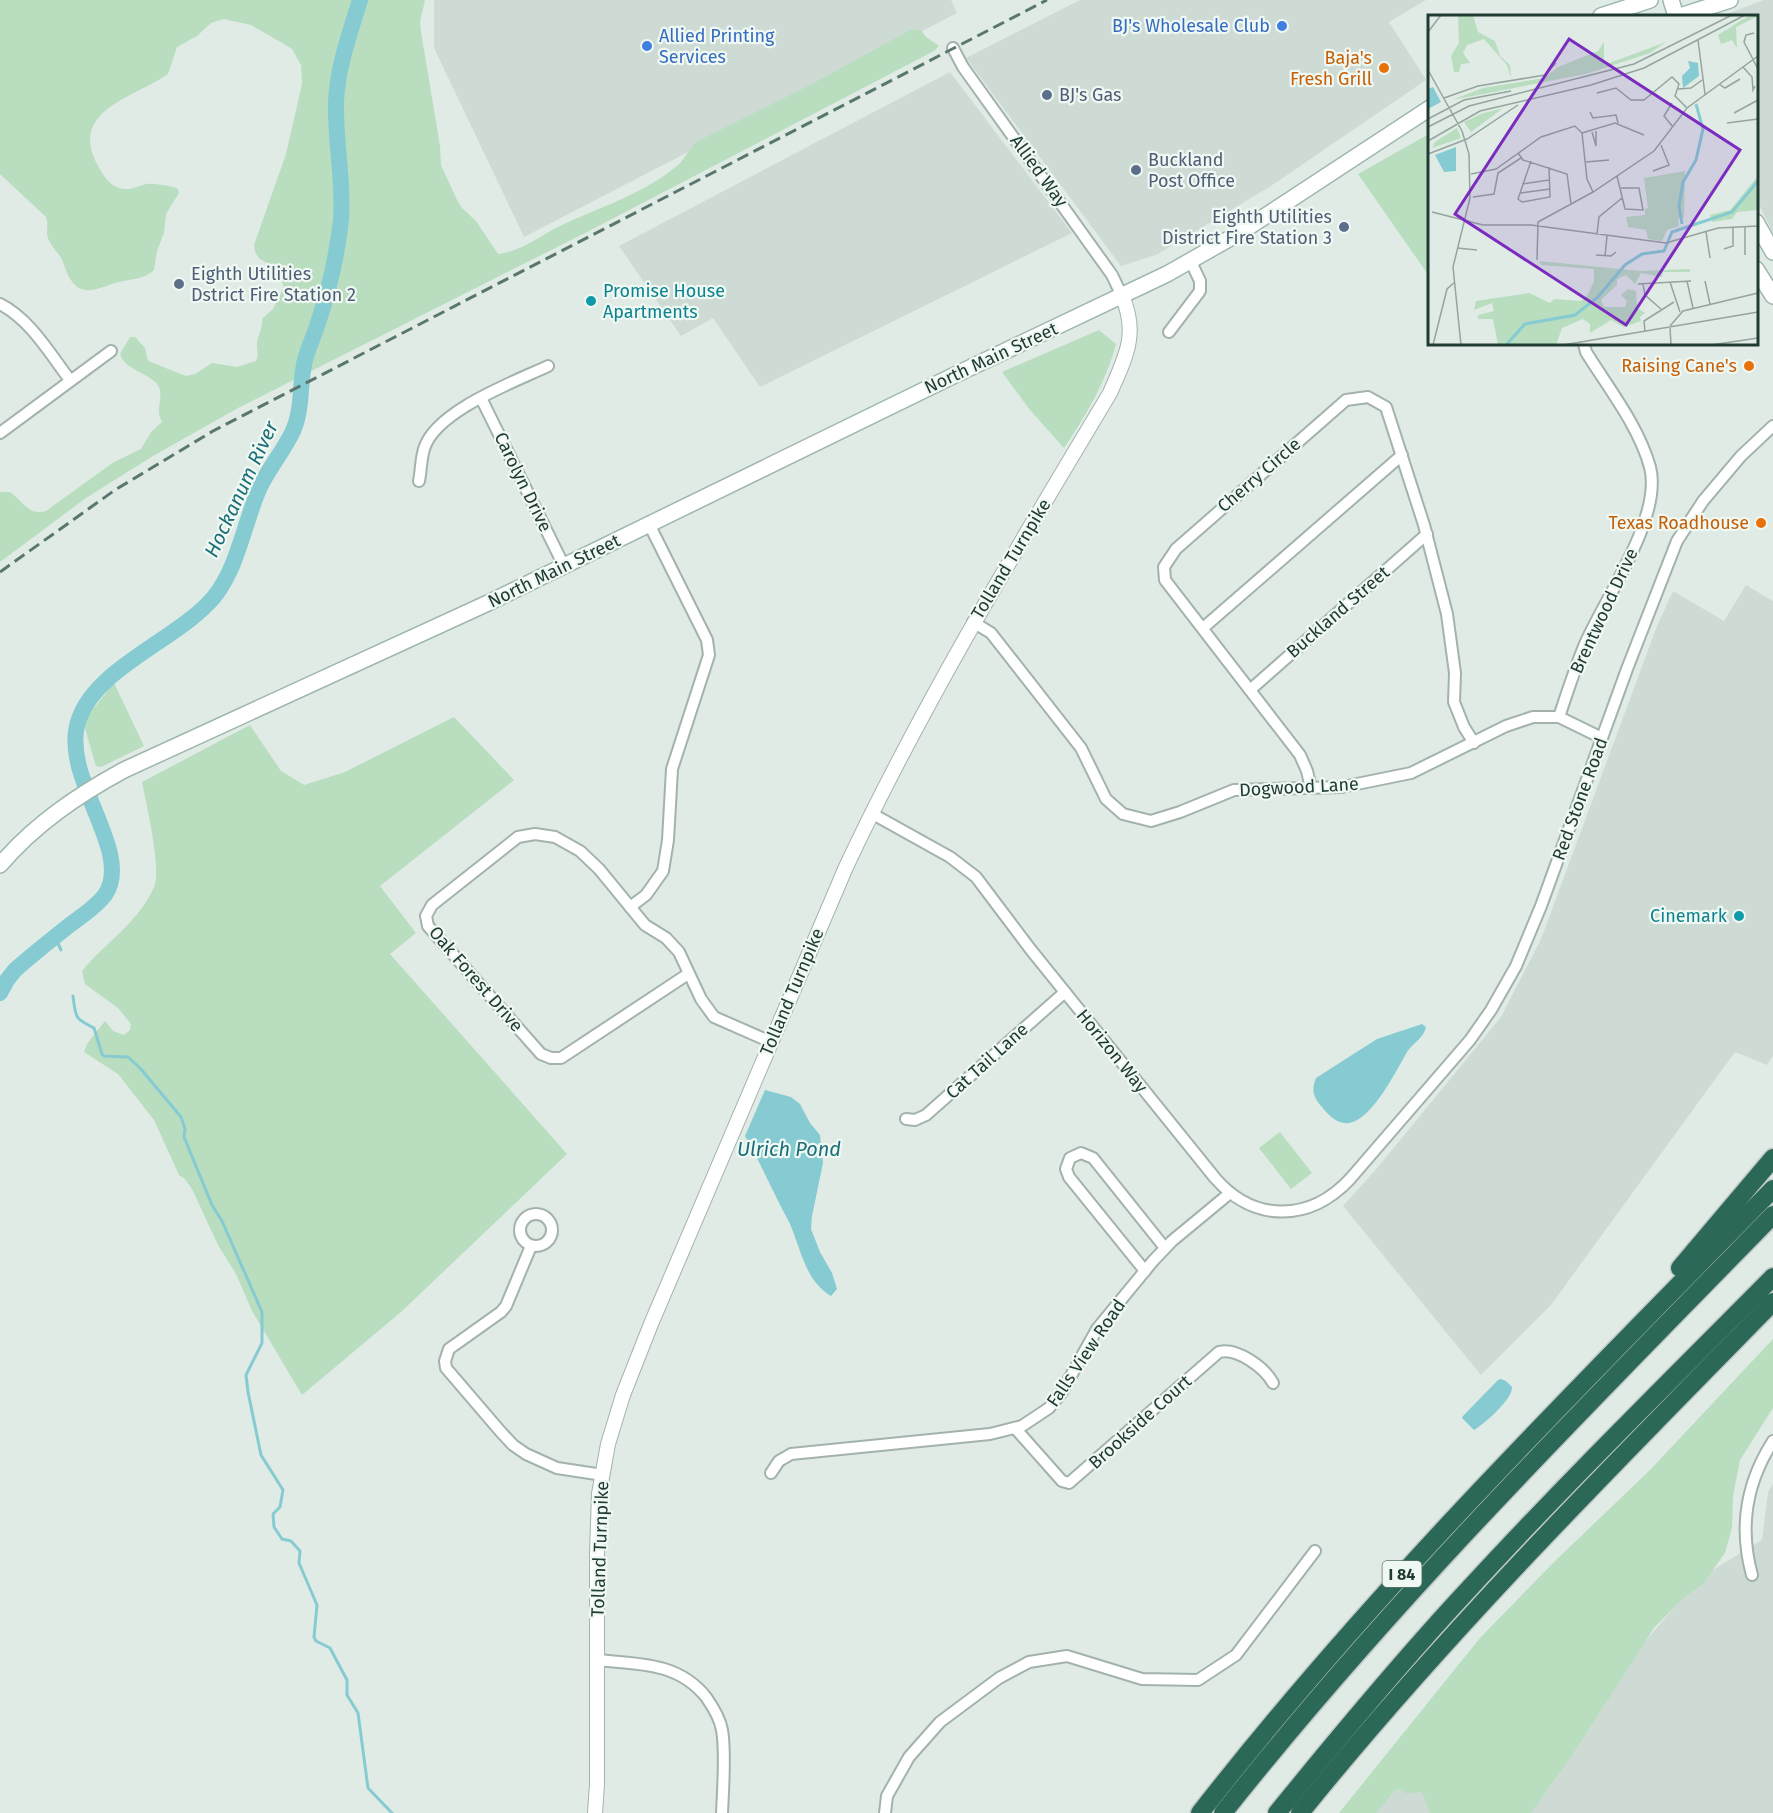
<svg xmlns="http://www.w3.org/2000/svg" width="1773" height="1813" font-family="'Fira Sans',sans-serif">
<style>
.built{fill:#cedbd4}
.green{fill:#b8ddbf}
.water{fill:#86cbd2}
.lines{fill:none;stroke-linecap:round;stroke-linejoin:round}
.stream{stroke:#86cbd2;stroke-width:3}
.river{stroke:#86cbd2;stroke-width:16}
.minor-casing{stroke:#a3b3ac;stroke-width:14}
.tertiary-casing{stroke:#a3b3ac;stroke-width:16}
.secondary-casing{stroke:#9eb7ad;stroke-width:18}
.motorway-casing{stroke:#c1c8c6;stroke-width:21}
.minor{stroke:#fff;stroke-width:10}
.tertiary{stroke:#fff;stroke-width:14}
.secondary{stroke:#fff;stroke-width:15}
.motorway{stroke:#2c6858;stroke-width:18}
.rail{stroke:#5a776e;stroke-width:3;stroke-dasharray:12 6;stroke-linecap:butt}
.shop-dot{fill:#3f7fe0;stroke:#f0f8f3;stroke-width:2}
.food-dot{fill:#e8710a;stroke:#f0f8f3;stroke-width:2}
.service-dot{fill:#5c6f8a;stroke:#f0f8f3;stroke-width:2}
.culture-dot{fill:#0f9aa8;stroke:#f0f8f3;stroke-width:2}
.labels{text-anchor:middle;dominant-baseline:central;stroke-width:4.5;stroke-linejoin:round;paint-order:stroke}
.shield{fill:#f0f8f3;stroke:#5e746c;stroke-width:1.5}
.shield-label{font-size:16px;font-weight:bold;fill:#203b32}
.shop-label{font-size:18px;fill:#366cbe;stroke:#f0f8f3;text-anchor:end}
.food-label{font-size:18px;fill:#c56008;stroke:#f0f8f3;text-anchor:end}
.service-label{font-size:18px;fill:#4e5e75;stroke:#f0f8f3;text-anchor:start}
.street-label{font-size:18px;fill:#203b32;stroke:#f0f8f3}
.culture-label{font-size:18px;fill:#0d838f;stroke:#f0f8f3;text-anchor:start}
.water-label{font-size:20px;font-style:italic;fill:#1a6e78;stroke:#f0f8f3}
.inset-river{fill:none;stroke:#86cbd2;stroke-width:3}
.inset-road{fill:none;stroke:#93a59d;stroke-width:1.5}
.view{fill:#7b2cbf;fill-opacity:0.15;stroke:#7b2cbf;stroke-width:3}
.inset-edge{fill:none;stroke:#203b32;stroke-width:3}
</style>
<rect width="100%" height="100%" fill="#e0ebe5"/>
<g class="built">
<path d="M434,0H951L957,13L524,237L434,48Z"/>
<path d="M1080,0H1426L1389,22L1426,80L1271,186L1156,255L1121,266L966,58Z"/>
<path d="M1764,0H1773V233L1757,201L1756,16H1722Z"/>
<path d="M950,72L1072,233L760,387L713,318L681,336L619,246Z"/>
<path d="M1746,585L1773,601V1056L1767,1065L1735,1052L1551,1305L1481,1375L1343,1206L1378,1167L1501,1017L1541,939L1657,626L1673,591L1724,621Z"/>
<path d="M1773,1484V1813H1528L1634,1655L1698,1579L1762,1540L1768,1492Z"/>
<path d="M1413,1769L1434,1813H1357Z"/>
</g>
<g class="green">
<path d="M0,0H425L420,22L421,32L440,146L441,165L457,200L462,208L476,221L498,254C522,251 538,237 560,226C600,207 644,194 678,165C686,158 689,147 698,141L814,83L910,30H921L925,36L939,46L934,51L587,232L238,408L153,456L86,498L0,562V492H10C23,501 28,516 46,511L114,462L141,449L151,432L162,422C161,419 159,416 159,413C158,403 164,393 157,384C147,372 125,370 120,354L130,337H135L145,348L148,361L186,376L195,374L212,363L237,367L256,361C259,355 257,352 257,345C257,335 263,330 262,319L273,309L284,287L276,265C264,262 255,260 254,245L286,154L302,84L301,65L292,49L284,44L251,25L224,19L211,23L197,36L177,47L168,74C136,97 67,110 98,166C104,176 110,188 125,189C132,190 140,185 147,184C151,183 174,186 178,189L179,193L166,214L164,233L157,251L154,270C144,280 128,279 115,283C96,289 80,299 68,275C65,269 64,263 61,258C57,251 50,245 48,238C45,230 50,224 45,216L0,174Z"/>
<path d="M1429,134V276L1358,174Z"/>
<path d="M1099,330L1116,344C1106,382 1086,415 1064,448L1030,410L1002,372Z"/>
<path d="M114,683L144,746L101,767L96,766L83,722Z"/>
<path d="M454,717L514,780L380,886L416,933L390,954L567,1154L401,1312L302,1395L252,1311L236,1274L218,1245L192,1189L185,1179L179,1175L154,1120L118,1074L84,1052L87,1044L105,1021L113,1031L124,1035L130,1030L131,1024L118,1008L85,984L82,971C105,943 139,922 154,887C162,870 146,803 142,782L250,725L281,771L304,785L345,772Z"/>
<path d="M1280,1132L1312,1173L1291,1189L1259,1148Z"/>
<path d="M1773,1339V1408L1740,1460L1733,1496L1732,1528L1725,1553L1703,1584L1683,1598L1654,1628L1576,1749L1531,1813H1430L1422,1792L1405,1793L1399,1789L1395,1790L1376,1813H1339L1480,1638L1553,1563L1650,1470Z"/>
</g>
<g class="water">
<path d="M1422,1024L1426,1027C1424,1038 1413,1043 1407,1052C1396,1071 1372,1120 1349,1123C1338,1125 1328,1115 1322,1107C1313,1097 1311,1090 1316,1078L1377,1039Z"/>
<path d="M765,1090L791,1097L800,1104L810,1123L820,1135L823,1163L812,1216L811,1229L820,1252L832,1273L837,1289L831,1296C803,1279 801,1246 788,1220C773,1192 761,1164 745,1136Z"/>
<path d="M1501,1379L1506,1381L1512,1387C1513,1399 1484,1424 1474,1430L1462,1418L1463,1416L1498,1380Z"/>
</g>
<g class="lines">
<g class="stream">
<path d="M55,937L61,950"/>
<path d="M73,996C76,1018 74,1018 94,1028L102,1054L104,1056L128,1057L140,1068L181,1117L185,1129L184,1137L212,1205L222,1221L262,1312V1343L246,1375L248,1392L261,1455L283,1490L280,1507L273,1514L274,1527L282,1539L291,1541L300,1551L299,1563L317,1605L314,1637L316,1641L330,1648L347,1680V1695L358,1713L368,1788L392,1813"/>
</g>
<path class="river" d="M0,993L7,980L15,970C33,954 52,939 71,924C83,915 96,907 105,895C135,851 58,776 79,719C97,667 179,639 214,597C238,567 244,524 259,489C268,469 283,452 293,431C303,409 299,384 305,360C308,348 314,336 318,323C329,290 337,255 341,220C344,181 335,142 336,103C337,68 350,33 360,0"/>
<defs>
<g id="minor">
<path d="M953,48L963,67L1112,275L1122,296"/>
<path d="M0,304C30,319 50,354 70,380"/>
<path d="M1169,332L1200,291V281L1191,262"/>
<path d="M481,398L564,566"/>
<path d="M0,433L111,351"/>
<path d="M419,481C421,471 421,459 424,449C435,411 514,382 548,366"/>
<path d="M973,622L991,633L1081,748L1106,799L1123,814L1151,821L1180,812L1234,790L1342,787L1411,773L1506,726L1533,717H1559L1602,738"/>
<path d="M1203,628L1402,455"/>
<path d="M1250,690L1427,534"/>
<path d="M1559,717C1567,693 1575,668 1585,644C1605,598 1663,517 1650,467C1638,425 1609,389 1586,352L1584,344"/>
<path d="M1311,788L1307,771L1300,755L1165,580L1164,567L1176,549L1346,400L1368,397L1386,407L1424,525L1447,614L1455,673L1454,702L1464,727L1474,743"/>
<path d="M871,813L950,857L976,877L1031,950L1215,1178C1254,1223 1310,1222 1350,1179L1470,1040L1491,1010L1516,966L1541,906L1627,669L1677,541L1703,501L1741,456L1773,426"/>
<path d="M630,907L646,895L663,871L668,840L672,769L709,655L707,640L649,524"/>
<path d="M688,974L561,1058H551L541,1054L428,926L426,916L432,905L518,837L535,834L555,837L580,851L599,869L645,925L666,938L679,952L701,999L714,1017L771,1042"/>
<path d="M906,1119L915,1120L926,1115L1065,992"/>
<circle cx="536" cy="1230" r="16"/>
<path d="M531,1246L506,1306L501,1312L449,1349L445,1361L446,1368L500,1431L513,1445L526,1454L557,1468L603,1475"/>
<path d="M1145,1271L1069,1177L1066,1169L1070,1158L1081,1153L1093,1158L1165,1248"/>
<path d="M1015,1428L1062,1481L1069,1483L1219,1352C1237,1347 1265,1368 1273,1383"/>
<path d="M771,1473L779,1461L791,1454L990,1434L1022,1426L1049,1408L1062,1392L1097,1329L1153,1261L1172,1241L1230,1193"/>
<path d="M1752,1575C1739,1528 1746,1483 1773,1441"/>
<path d="M597,1660C638,1664 678,1662 706,1697C713,1707 720,1718 722,1730C726,1752 723,1789 722,1813"/>
<path d="M885,1813L887,1796L909,1757L940,1722L999,1678L1029,1662L1067,1656L1142,1679L1198,1680L1236,1655L1315,1551"/>
</g>
<path id="tertiary" d="M595,1813L597,1784V1554L599,1494L608,1444L623,1395L651,1324L846,867C923,703 1017,548 1110,393C1125,358 1139,334 1122,296"/>
<g id="secondary">
<path d="M1671,0L1676,16"/>
<path d="M1601,16L1650,0"/>
<path d="M1680,16L1730,0"/>
<path d="M1756,222L1773,252"/>
<path d="M1756,269L1773,296"/>
<path d="M0,865C35,824 78,795 124,770L488,603L959,373L1167,274L1241,232L1430,108"/>
</g>
<g id="motorway">
<path d="M1680,1268L1773,1158"/>
<path d="M1200,1813C1374,1590 1575,1391 1773,1189"/>
<path d="M1223,1813C1392,1600 1583,1409 1773,1215"/>
<path d="M1277,1813C1338,1738 1400,1663 1466,1592C1565,1484 1670,1381 1773,1277"/>
<path d="M1300,1813C1446,1632 1610,1468 1773,1302"/>
</g>
</defs>
<use href="#minor" class="minor-casing"/>
<use href="#tertiary" class="tertiary-casing"/>
<use href="#secondary" class="secondary-casing"/>
<use href="#motorway" class="motorway-casing"/>
<use href="#minor" class="minor"/>
<use href="#tertiary" class="tertiary"/>
<use href="#secondary" class="secondary"/>
<use href="#motorway" class="motorway"/>
<path class="rail" d="M0,572L115,490L213,431L1047,0"/>
</g>
<g class="shop-dot">
<circle cx="1282" cy="26" r="6"/>
<circle cx="647" cy="46" r="6"/>
</g>
<g class="food-dot">
<circle cx="1384" cy="68" r="6"/>
<circle cx="1749" cy="366" r="6"/>
<circle cx="1761" cy="523" r="6"/>
</g>
<g class="service-dot">
<circle cx="1047" cy="95" r="6"/>
<circle cx="1136" cy="170" r="6"/>
<circle cx="1344" cy="227" r="6"/>
<circle cx="179" cy="284" r="6"/>
</g>
<g class="culture-dot">
<circle cx="591" cy="301" r="6"/>
<circle cx="1739" cy="916" r="6"/>
</g>
<g class="labels">
<rect class="shield" x="1382.5" y="1561" width="39" height="26" rx="4.5"/>
<g class="shield-label">
<text x="1402" y="1574">I 84</text>
</g>
<g class="shop-label">
<text x="1270" y="26">BJ's Wholesale Club</text>
<text x="659" y="36" text-anchor="start">Allied Printing<tspan x="659" dy="21">Services</tspan></text>
</g>
<g class="food-label">
<text x="1372" y="58">Baja's<tspan x="1372" dy="21">Fresh Grill</tspan></text>
<text x="1737" y="366">Raising Cane's</text>
<text x="1749" y="523">Texas Roadhouse</text>
</g>
<g class="service-label">
<text x="1059" y="95">BJ's Gas</text>
<text x="1148" y="160">Buckland<tspan x="1148" dy="21">Post Office</tspan></text>
<text x="1332" y="217" text-anchor="end">Eighth Utilities<tspan x="1332" dy="21">District Fire Station 3</tspan></text>
<text x="191" y="274">Eighth Utilities<tspan x="191" dy="21">Dstrict Fire Station 2</tspan></text>
</g>
<g class="street-label">
<text transform="translate(1039 171) rotate(54)">Allied Way</text>
<text transform="translate(991 358) rotate(-25)">North Main Street</text>
<text transform="translate(1259 475) rotate(-41)">Cherry Circle</text>
<text transform="translate(523 482) rotate(64)">Carolyn Drive</text>
<text transform="translate(1011 559) rotate(-59)">Tolland Turnpike</text>
<text transform="translate(554 571) rotate(-26)">North Main Street</text>
<text transform="translate(1604 611) rotate(-65)">Brentwood Drive</text>
<text transform="translate(1338 612) rotate(-41)">Buckland Street</text>
<text transform="translate(1299 787) rotate(-3)">Dogwood Lane</text>
<text transform="translate(1580 799) rotate(-70)">Red Stone Road</text>
<text transform="translate(476 979) rotate(49)">Oak Forest Drive</text>
<text transform="translate(792 992) rotate(-67)">Tolland Turnpike</text>
<text transform="translate(1112 1051) rotate(51)">Horizon Way</text>
<text transform="translate(987 1061) rotate(-42)">Cat Tail Lane</text>
<text transform="translate(1086 1353) rotate(-56)">Falls View Road</text>
<text transform="translate(1140 1422) rotate(-42)">Brookside Court</text>
<text transform="translate(600 1549) rotate(-88)">Tolland Turnpike</text>
</g>
<g class="culture-label">
<text x="603" y="291">Promise House<tspan x="603" dy="21">Apartments</tspan></text>
<text x="1727" y="916" text-anchor="end">Cinemark</text>
</g>
<g class="water-label">
<text transform="translate(241 489) rotate(-65)">Hockanum River</text>
<text x="789" y="1149">Ulrich Pond</text>
</g>
</g>
<g transform="translate(1428 15)">
<rect width="330" height="330" fill="#e0ebe5"/>
<path d="M30,0H45L50,17L67,26L72,41L82,50L83,63L79,50L56,24L39,30L35,38L42,48L33,49L31,57H26L23,41L31,28ZM322,0L330,1L308,12L309,33L304,25L293,29L290,20ZM176,27V50L238,27L222,38L158,59L24,85L55,73L116,63L130,52L170,36ZM75,93L43,117L36,107L53,99ZM29,113L33,123L4,133L7,127ZM257,156L256,203H250L251,211L239,215L234,226L220,224L218,215L200,212L198,202L217,200V194L220,193L216,163ZM330,161V195L309,197L304,204L284,207L282,200L302,195ZM111,246L212,256L262,254V257H235L234,262L213,258L207,269L198,260L189,264V270L173,285L176,292H197L199,286L193,280L200,274L208,276L209,293L217,298L212,302L213,306L196,312L183,305L162,318V309L155,304L134,313L128,330H70L65,304H50V300L66,296L64,288L46,295L48,286L101,278L122,288L126,284L153,286L159,281L166,266V254L113,250Z" fill="#b8ddbf"/>
<path d="M260,46L270,48L271,61L255,73L254,61L262,53ZM5,72L13,87L0,94V74ZM28,132V156L16,157L7,140Z" fill="#86cbd2"/>
<path class="inset-river" d="M254,209L251,191L255,167L268,145L275,114L268,89M78,330L97,309L147,300L170,282L197,250L214,239L236,236L244,217L304,197L330,166"/>
<path class="inset-road" d="M0,17L13,0M326,18L318,20L316,27L330,54M270,25L277,79M315,52L324,62L325,75L327,71M0,55L34,116L41,139L42,183L25,252L33,330M291,69L297,73L312,64M250,74L263,73L274,65M169,78L188,73L203,85H216L244,62L251,69L247,81L259,93M16,83L50,71L117,60L128,48M244,88L236,101L245,112M162,97L165,103L188,100L190,108M306,98L330,85M0,104L36,85L83,76M299,108L330,104M0,112L41,91L206,49L304,0M164,117L168,131V116M154,118L187,108L216,120M0,126L52,96L163,70L216,53L317,0M90,138L95,145L139,159L143,189M0,139L39,124L90,90M103,146L90,184L94,187L122,182L121,152M158,147L181,145M225,156L241,150L233,130M43,159L68,154L113,122L147,111L154,118L159,164L165,177M189,161L197,194L215,195L211,173H193M94,169L121,165M92,178L122,174M45,182L66,179L70,158L93,143M4,197L55,210H103L238,228L290,213L330,211M317,212V240M278,217L282,243M169,219L171,202L194,183M29,233L49,235M296,234L305,231V212M168,240L183,241L188,237M177,241L179,221M109,245L110,207L165,177L226,136L259,93L330,41M259,266L265,293M277,266L282,289M242,267L252,297M210,269L263,266M215,269L217,280L233,294M242,311L255,296L330,278M242,312L243,330M217,316L216,306L246,287M5,330L19,274L27,267M135,330L330,297M283,330L330,323"/>
<path class="view" d="M141,24L312,135L198,310L27,199Z"/>
<rect width="330" height="330" class="inset-edge"/>
</g>
</svg>
